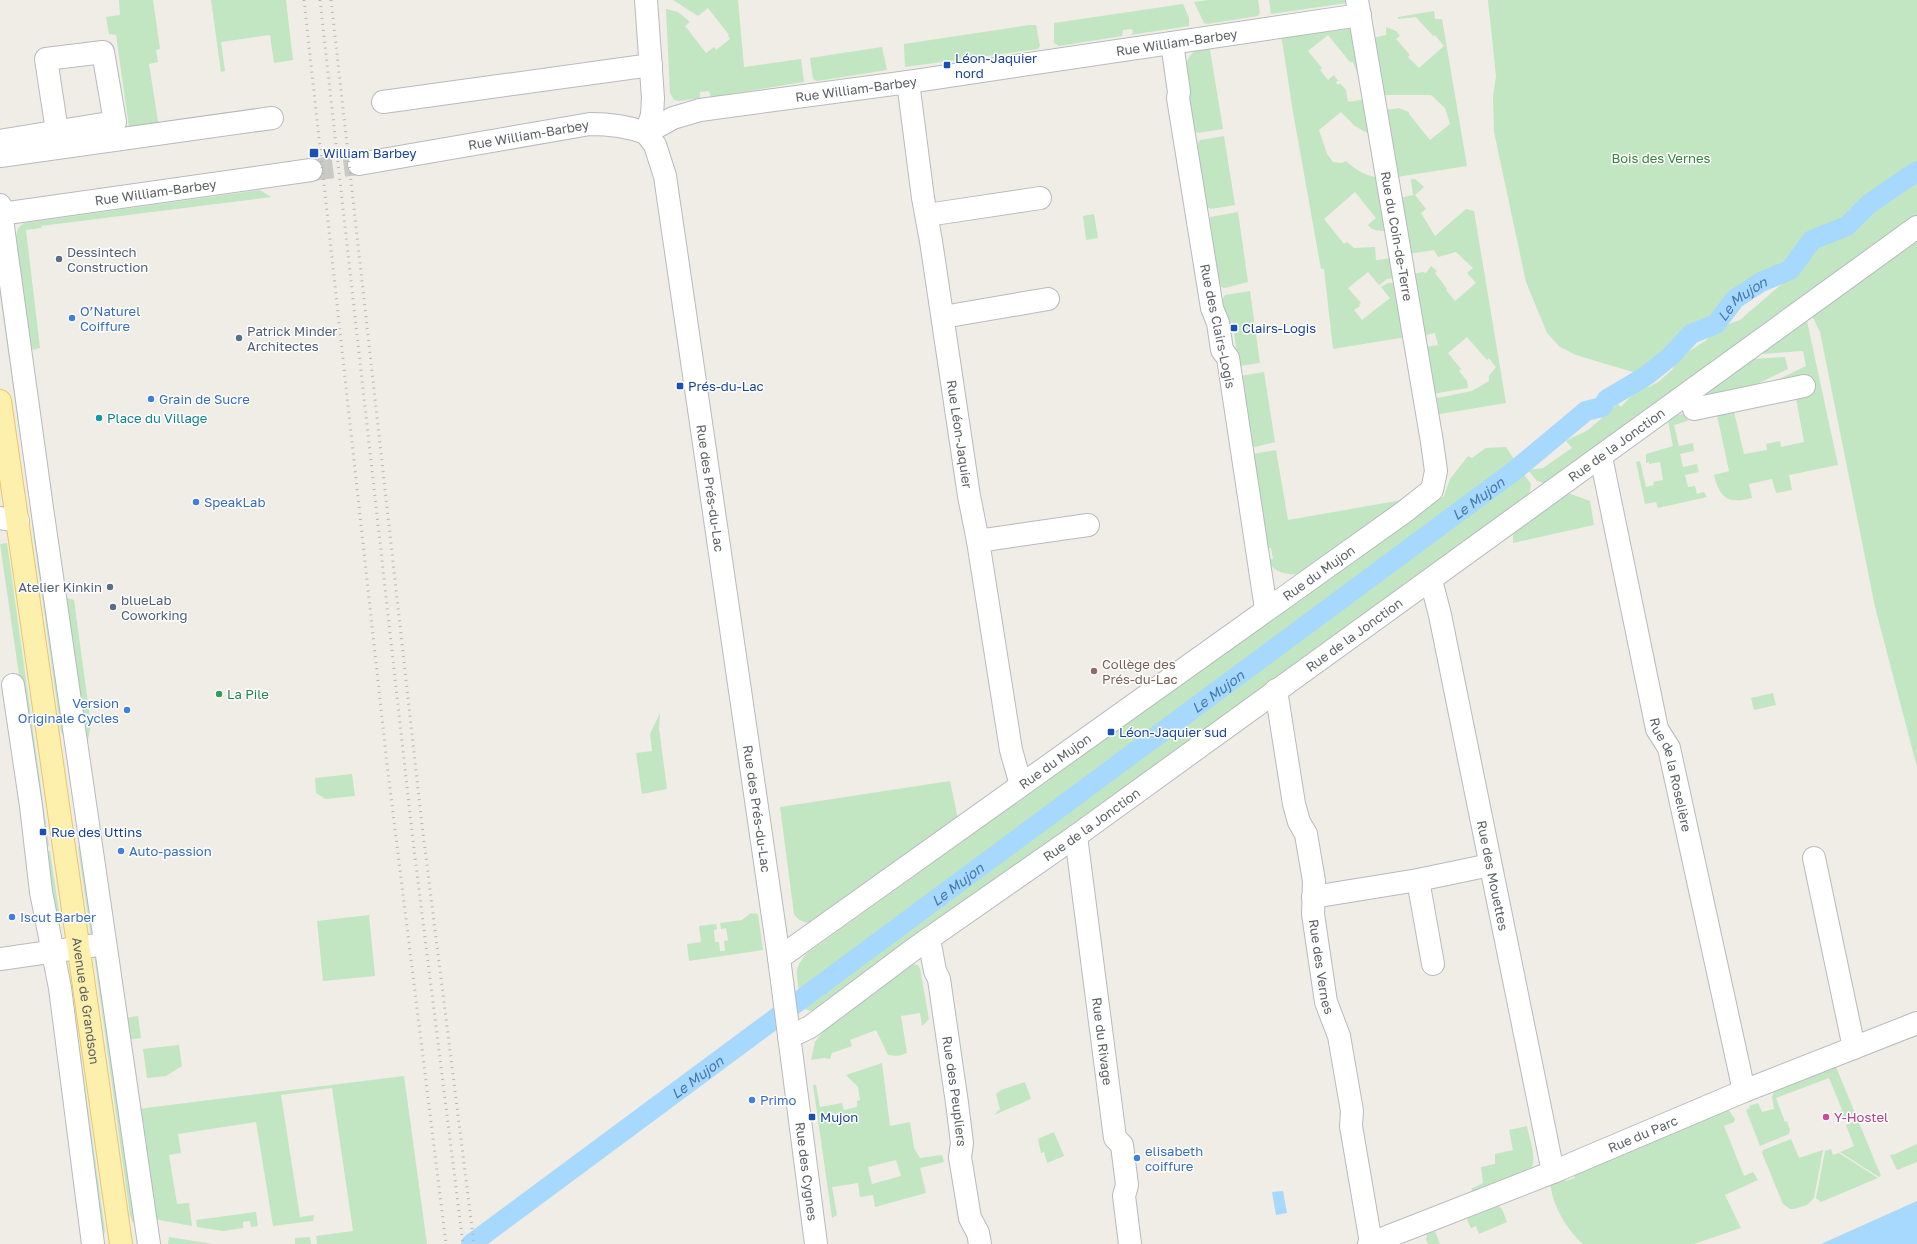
<svg xmlns="http://www.w3.org/2000/svg" width="1917" height="1244" font-family="'Golos Text',sans-serif">
<style>
.green{fill:#c2e6c2;fill-rule:evenodd}
.water{fill:#a7d8fd}
.lines{fill:none;stroke-linecap:round;stroke-linejoin:round}
.canal{stroke:#a7d8fd;stroke-width:20}
.minor-tunnel{stroke:#cacac5;stroke-width:22;stroke-dasharray:22 11;stroke-linecap:butt}
.minor-casing{stroke:#b7babe;stroke-width:24}
.major-casing{stroke:#eec55f;stroke-width:24}
.minor{stroke:#fff;stroke-width:22}
.major{stroke:#fdf0ac;stroke-width:22}
.rail{stroke:#b5b6b6;stroke-width:3;stroke-dasharray:1 5;stroke-linecap:butt}
.transit-dot{fill:#1a4fb4;stroke:#fff;stroke-width:1.5}
.service-dot{fill:#5c6f8a;stroke:#fff;stroke-width:1.5}
.shop-dot{fill:#3f7fe0;stroke:#fff;stroke-width:1.5}
.culture-dot{fill:#0f9aa8;stroke:#fff;stroke-width:1.5}
.education-dot{fill:#8d6e63;stroke:#fff;stroke-width:1.5}
.leisure-dot{fill:#2e9e5b;stroke:#fff;stroke-width:1.5}
.hotel-dot{fill:#d1479c;stroke:#fff;stroke-width:1.5}
.labels{text-anchor:middle;dominant-baseline:central;stroke-width:3;stroke-linejoin:round;paint-order:stroke}
.street-label{font-size:13px;fill:#5d6065;stroke:#fff}
.transit-label{font-size:13px;fill:#164399;stroke:#fff;text-anchor:start}
.park-label{font-size:13px;fill:#37823a;stroke:#fff}
.service-label{font-size:13px;fill:#4e5e75;stroke:#fff;text-anchor:start}
.shop-label{font-size:13px;fill:#366cbe;stroke:#fff;text-anchor:start}
.culture-label{font-size:13px;fill:#0d838f;stroke:#fff;text-anchor:start}
.education-label{font-size:13px;fill:#785e54;stroke:#fff;text-anchor:start}
.leisure-label{font-size:13px;fill:#27864d;stroke:#fff;text-anchor:start}
.hotel-label{font-size:13px;fill:#b23c85;stroke:#fff;text-anchor:start}
.water-label{font-size:14px;font-style:italic;fill:#4378af;stroke:#fff}
</style>
<rect width="100%" height="100%" fill="#efede5"/>
<g class="green">
<path d="M119,0H153L160,49L156,50L158,62L149,64L159,128L129,127L116,35L109,34L106,17L120,15Z"/>
<path d="M211,0H286L293,60L274,63L270,35L221,42L225,71L221,72Z"/>
<path d="M673,0H738L744,67L801,59L804,82L711,97L709,91L700,92V98L679,101L674,100L670,93L666,9L678,12L690,22L685,26L706,53L714,47L716,50L730,39L728,36L729,35L708,8L698,16Z"/>
<path d="M1208,0H1258L1260,13L1258,16L1207,24L1204,23L1194,2Z"/>
<path d="M1269,0H1349L1347,3L1271,14Z"/>
<path d="M1488,0H1917V767L1875,607L1820,332L1804,299L1546,484L1537,481L1528,470L1543,468L1572,448L1566,441C1572,437 1583,433 1588,430C1598,422 1607,412 1618,404L1621,407L1643,383L1649,387L1658,382L1672,370L1675,364L1688,352L1705,341L1720,327L1740,320L1792,275L1790,270L1761,282L1735,299L1716,324L1691,334L1671,356L1646,376L1576,355L1560,347L1547,333L1526,282L1494,132L1493,97L1496,76Z"/>
<path d="M1183,4L1189,18V26L1130,35L1133,33L1132,29L1123,30L1122,36L1059,46L1054,43V23Z"/>
<path d="M1434,11L1435,19H1442L1467,166L1397,177L1384,110L1399,108L1409,112V114L1430,140L1450,124L1445,108L1431,95H1382L1372,38L1386,35V27L1396,31L1400,36L1396,39L1410,55L1408,57L1419,68L1444,46L1435,35L1433,36L1416,17L1398,19V17Z"/>
<path d="M1029,25H1036L1040,46L1038,49L905,67L904,44Z"/>
<path d="M1345,27L1351,30L1354,35L1362,78L1359,77L1353,62H1350L1328,35L1308,51L1322,68L1320,70L1328,80L1334,75L1338,81L1336,82L1338,85L1340,83L1346,90L1348,102L1366,99L1372,131L1367,133L1355,126L1341,112L1319,130L1327,154L1333,162L1342,163L1346,161C1355,170 1368,177 1381,178L1389,231C1381,231 1373,232 1368,225L1376,218L1355,192L1324,219L1344,244L1347,242L1354,248L1375,247L1376,260L1393,258L1396,278L1387,279L1379,285L1368,272L1348,288L1361,303L1359,304L1360,306L1354,310L1362,320L1390,298L1381,287L1388,283L1396,282L1406,337L1333,349L1324,269H1321L1293,112L1281,34Z"/>
<path d="M1209,44L1223,129L1198,133L1194,131L1185,72C1187,54 1194,50 1209,44Z"/>
<path d="M882,47L887,70L817,81L813,79L810,58Z"/>
<path d="M1224,136L1235,205L1211,209L1207,207L1197,145L1200,140Z"/>
<path d="M1411,179H1415L1424,187L1415,195L1426,209L1421,213L1435,236L1466,209L1474,211L1506,403L1434,415L1432,399L1472,391L1489,381V376L1496,367L1489,358L1487,360L1467,337L1448,353L1461,369L1459,371L1467,381L1468,388L1432,394L1425,347L1438,345L1435,333L1423,336L1413,274L1423,272L1426,273L1431,266L1437,271L1435,273L1447,289L1446,290L1455,301L1476,283L1467,273L1473,268L1456,252L1438,257L1434,250L1408,254L1399,198L1413,195Z"/>
<path d="M260,190L271,197L41,226L42,228L26,230L40,348L33,350L30,342L16,236L18,228L24,223Z"/>
<path d="M1238,212L1248,282L1225,288L1221,287L1219,280L1209,220L1211,217Z"/>
<path d="M1094,214L1098,238L1086,240L1083,216Z"/>
<path d="M0,252L24,441L20,437L0,294Z"/>
<path d="M1250,291L1260,363L1239,366L1234,333L1238,332L1237,324L1227,326L1222,300L1225,295Z"/>
<path d="M1807,321L1838,465L1789,475L1792,490L1776,493L1772,479L1749,484L1752,498C1728,504 1720,499 1714,475L1729,471L1717,415L1734,412L1744,454L1767,450L1766,444L1780,441L1781,447L1804,442L1796,398L1760,388L1806,366L1803,351L1761,354Z"/>
<path d="M1785,357L1788,369L1753,386L1698,399L1754,359Z"/>
<path d="M1264,372L1275,442L1251,448L1240,376Z"/>
<path d="M1683,414L1686,416L1688,421L1674,425L1679,446L1693,443L1694,451L1680,454L1683,467L1697,464L1699,472L1685,475L1688,487L1695,486L1697,494L1704,492L1707,497L1658,508L1656,502L1645,504L1636,462L1640,461L1646,487L1654,485L1653,482L1663,480L1660,462L1649,464V462L1646,463V454L1673,446L1668,421L1677,415Z"/>
<path d="M1506,447L1516,462L799,992C797,973 793,970 806,954L1444,496L1450,479L1468,456L1472,458L1486,448Z"/>
<path d="M1276,450L1288,520L1402,500L1300,574C1287,575 1273,573 1268,560L1273,559L1271,548L1264,549L1252,454Z"/>
<path d="M1523,473L1531,484L1529,496L815,1013L802,1008L801,1004Z"/>
<path d="M1568,493L1590,501L1594,525L1513,543V533Z"/>
<path d="M34,522L70,742L64,738L61,732L32,525Z"/>
<path d="M7,543L49,846L44,847L0,544Z"/>
<path d="M65,597L74,600L91,725L88,740H84Z"/>
<path d="M1773,693L1776,705L1754,710L1751,698Z"/>
<path d="M660,713L659,728L667,789L642,794L636,753L652,751L650,734Z"/>
<path d="M352,774L355,796L326,799L316,793L315,778Z"/>
<path d="M950,781L958,819L814,922C805,924 799,921 794,914L780,807Z"/>
<path d="M78,847H84L97,937H91Z"/>
<path d="M50,851L59,911L55,915L45,852Z"/>
<path d="M751,913L758,914L763,950L689,961L687,944L701,942L699,926L716,924L717,929L714,930L715,942H719L720,951H725L724,941L728,940L726,928L721,929L720,923L742,920Z"/>
<path d="M369,915L375,976L323,981L317,921Z"/>
<path d="M96,951L138,1222L133,1223L130,1215L94,954Z"/>
<path d="M909,964L918,965L920,969L929,1019L922,1026L920,1013L901,1016L907,1053L898,1056L888,1055L876,1030L850,1040L852,1046L832,1053L830,1059L824,1058L811,1060L815,1042L829,1024Z"/>
<path d="M73,1011L77,1029L104,1224L105,1232L103,1235L100,1234Z"/>
<path d="M138,1016L141,1038L127,1040L124,1018Z"/>
<path d="M179,1045L182,1066L166,1076L147,1078L143,1049Z"/>
<path d="M882,1063L890,1126L910,1122L914,1148L920,1158L942,1155L944,1162L920,1168L926,1193L875,1207L873,1195L860,1197L858,1183L832,1187L837,1215L832,1218L813,1085H816L820,1107L842,1103L844,1110L857,1107V1101L860,1100L858,1087L846,1075ZM896,1160L901,1176L872,1184L868,1167Z"/>
<path d="M1836,1067L1881,1176L1879,1177L1840,1152L1854,1146L1846,1125L1854,1121L1851,1115L1843,1118L1840,1111L1842,1110L1829,1078L1776,1098L1785,1122L1787,1121L1790,1130L1789,1134L1760,1146L1746,1110L1750,1108L1749,1106L1758,1103L1762,1112L1774,1109L1772,1097L1774,1091Z"/>
<path d="M404,1076L427,1244H317L316,1236L353,1231L332,1088L281,1095L300,1217L314,1215L313,1221L273,1226L256,1122L178,1134L181,1153L169,1155L177,1204L189,1203L192,1226L154,1219L138,1109Z"/>
<path d="M1025,1082L1031,1099L994,1115L1000,1109L996,1094L1001,1090Z"/>
<path d="M1727,1108L1735,1119L1734,1122L1724,1126L1744,1176L1753,1172L1758,1180L1725,1195L1741,1228L1694,1244H1583C1566,1229 1553,1206 1550,1183L1564,1175L1566,1181L1575,1178L1572,1171Z"/>
<path d="M1527,1126C1529,1139 1539,1161 1529,1171L1473,1192L1471,1189L1483,1183L1481,1167L1495,1164V1154L1513,1150L1509,1130Z"/>
<path d="M1054,1132L1064,1156L1047,1163L1044,1152L1041,1153L1038,1139Z"/>
<path d="M1791,1139L1799,1158L1823,1150L1814,1198L1807,1205L1794,1209H1790L1783,1204L1762,1153L1763,1150Z"/>
<path d="M1917,1144V1162L1897,1170L1890,1155L1895,1154Z"/>
<path d="M1831,1149L1833,1155L1839,1153L1878,1178L1821,1202L1816,1198L1825,1151Z"/>
<path d="M1498,1206L1502,1209L1507,1222L1479,1234L1476,1226L1471,1228L1467,1220L1468,1218Z"/>
<path d="M256,1212L258,1226L251,1227L250,1221L243,1222V1228L223,1231L197,1227L196,1220Z"/>
<path d="M1435,1231L1440,1244H1428L1426,1240L1427,1234Z"/>
<path d="M169,1237L213,1244H168Z"/>
<path d="M310,1237L311,1244H295V1238Z"/>
</g>
<g class="water">
<path d="M1283,1191L1287,1213L1276,1215L1272,1192Z"/>
<path d="M1917,1201V1244H1821Z"/>
</g>
<g class="lines">
<path class="canal" id="s1" d="M471,1244L1514,471L1586,411L1602,407L1607,399L1646,376L1671,356L1691,334L1716,324L1735,299L1761,282L1790,270L1812,240L1847,226L1869,204L1917,171"/>
<path class="minor-tunnel" d="M311,170L359,164"/>
<defs>
<g id="minor">
<path d="M646,0L653,98L652,115L646,133"/>
<path d="M1172,43L1179,92L1178,98L1212,308L1218,323L1222,350L1228,358L1266,609"/>
<path id="s2" d="M908,82L923,198L931,241L969,496L978,541L1011,750L1021,785"/>
<path d="M383,102L651,65"/>
<path id="s3" d="M646,133L655,145L665,176L779,958L816,1244"/>
<path d="M0,141L115,122L103,52L46,59L57,131"/>
<path d="M0,156L272,118"/>
<path id="s4" d="M359,164L590,124C611,124 627,126 646,133L673,118L700,110L908,82L1360,15"/>
<path d="M0,205L43,515L149,1244"/>
<path id="s5" d="M0,214L311,170"/>
<path d="M927,215L1040,198"/>
<path d="M943,317L1048,299"/>
<path d="M1694,409L1804,386"/>
<path id="s6" d="M1601,457L1657,729L1669,748L1744,1091"/>
<path d="M0,518L18,521"/>
<path d="M978,541L1088,525"/>
<path id="s7" d="M1431,580L1440,615L1553,1172"/>
<path d="M13,685L31,806L41,892L60,988L93,1244"/>
<path id="s8" d="M1276,690L1294,804L1299,822L1306,834L1314,881L1313,914L1326,1002L1339,1036L1352,1111L1351,1126L1371,1243"/>
<path id="s9" d="M1076,836L1115,1138L1122,1145L1127,1185L1124,1196L1130,1244"/>
<path d="M1814,858L1854,1048"/>
<path d="M1418,880L1433,964"/>
<path d="M1313,897L1418,880L1490,865"/>
<path id="s10" d="M929,939L935,971L939,979L957,1103L962,1143L960,1157L970,1218L978,1233L980,1244"/>
<path id="s11" d="M779,958L1404,512L1432,490L1436,471L1432,442L1357,0"/>
<path d="M0,959L98,945"/>
<path id="s12" d="M789,1037L810,1027L914,949L1076,836L1917,227"/>
<path id="s13" d="M1369,1244L1553,1172L1744,1091L1917,1023"/>
</g>
<g id="major">
<path id="s14" d="M0,401L121,1244"/>
</g>
</defs>
<use href="#minor" class="minor-casing"/>
<use href="#major" class="major-casing"/>
<use href="#minor" class="minor"/>
<use href="#major" class="major"/>
<g class="rail">
<path d="M304,0L387,764L446,1244"/>
<path d="M320,0L413,841L463,1244"/>
<path d="M331,0L422,825L474,1244"/>
</g>
</g>
<g class="transit-dot">
<rect x="943" y="61" width="8" height="8" rx="2"/>
<rect x="309" y="148" width="10" height="10" rx="2"/>
<rect x="1230" y="324" width="8" height="8" rx="2"/>
<rect x="676" y="382" width="8" height="8" rx="2"/>
<rect x="1107" y="728" width="8" height="8" rx="2"/>
<rect x="39" y="828" width="8" height="8" rx="2"/>
<rect x="808" y="1113" width="8" height="8" rx="2"/>
</g>
<g class="service-dot">
<circle cx="59" cy="259" r="4"/>
<circle cx="239" cy="338" r="4"/>
<circle cx="110" cy="587" r="4"/>
<circle cx="113" cy="607" r="4"/>
</g>
<g class="shop-dot">
<circle cx="72" cy="318" r="4"/>
<circle cx="151" cy="399" r="4"/>
<circle cx="196" cy="502" r="4"/>
<circle cx="127" cy="710" r="4"/>
<circle cx="121" cy="851" r="4"/>
<circle cx="12" cy="917" r="4"/>
<circle cx="752" cy="1100" r="4"/>
<circle cx="1137" cy="1158" r="4"/>
</g>
<circle class="culture-dot" cx="99" cy="418" r="4"/>
<circle class="education-dot" cx="1094" cy="671" r="4"/>
<circle class="leisure-dot" cx="219" cy="694" r="4"/>
<circle class="hotel-dot" cx="1826" cy="1117" r="4"/>
<g class="labels">
<g class="street-label">
<text stroke="none"><textPath href="#s4" startOffset="832">Rue William-Barbey</textPath></text>
<text stroke="none"><textPath href="#s4" startOffset="508">Rue William-Barbey</textPath></text>
<text stroke="none"><textPath href="#s4" startOffset="172">Rue William-Barbey</textPath></text>
<text stroke="none"><textPath href="#s5" startOffset="157">Rue William-Barbey</textPath></text>
<text transform="translate(1397 236) rotate(80)">Rue du Coin-de-Terre</text>
<text transform="translate(1218 326) rotate(78)">Rue des Clairs-Logis</text>
<text stroke="none"><textPath href="#s2" startOffset="356">Rue Léon-Jaquier</textPath></text>
<text stroke="none"><textPath href="#s12" startOffset="1018">Rue de la Jonction</textPath></text>
<text stroke="none"><textPath href="#s3" startOffset="363">Rue des Prés-du-Lac</textPath></text>
<text stroke="none"><textPath href="#s11" startOffset="663">Rue du Mujon</textPath></text>
<text stroke="none"><textPath href="#s12" startOffset="694">Rue de la Jonction</textPath></text>
<text stroke="none"><textPath href="#s11" startOffset="339">Rue du Mujon</textPath></text>
<text stroke="none"><textPath href="#s6" startOffset="326">Rue de la Roselière</textPath></text>
<text stroke="none"><textPath href="#s3" startOffset="687">Rue des Prés-du-Lac</textPath></text>
<text stroke="none"><textPath href="#s12" startOffset="370">Rue de la Jonction</textPath></text>
<text stroke="none"><textPath href="#s7" startOffset="302">Rue des Mouettes</textPath></text>
<text stroke="none"><textPath href="#s8" startOffset="282">Rue des Vernes</textPath></text>
<text stroke="none"><textPath href="#s14" startOffset="606">Avenue de Grandson</textPath></text>
<text stroke="none"><textPath href="#s9" startOffset="207">Rue du Rivage</textPath></text>
<text stroke="none"><textPath href="#s10" startOffset="155">Rue des Peupliers</textPath></text>
<text stroke="none"><textPath href="#s13" startOffset="295">Rue du Parc</textPath></text>
<text stroke="none"><textPath href="#s3" startOffset="1053">Rue des Cygnes</textPath></text>
</g>
<g class="transit-label">
<text x="955" y="58">Léon-Jaquier<tspan x="955" dy="15">nord</tspan></text>
<text x="323" y="153">William Barbey</text>
<text x="1242" y="328">Clairs-Logis</text>
<text x="688" y="386">Prés-du-Lac</text>
<text x="1119" y="732">Léon-Jaquier sud</text>
<text x="51" y="832">Rue des Uttins</text>
<text x="820" y="1117">Mujon</text>
</g>
<g class="park-label">
<text x="1661" y="158">Bois des Vernes</text>
</g>
<g class="service-label">
<text x="67" y="252">Dessintech<tspan x="67" dy="15">Construction</tspan></text>
<text x="247" y="331">Patrick Minder<tspan x="247" dy="15">Architectes</tspan></text>
<text x="102" y="587" text-anchor="end">Atelier Kinkin</text>
<text x="121" y="600">blueLab<tspan x="121" dy="15">Coworking</tspan></text>
</g>
<g class="shop-label">
<text x="80" y="311">O’Naturel<tspan x="80" dy="15">Coiffure</tspan></text>
<text x="159" y="399">Grain de Sucre</text>
<text x="204" y="502">SpeakLab</text>
<text x="119" y="703" text-anchor="end">Version<tspan x="119" dy="15">Originale Cycles</tspan></text>
<text x="129" y="851">Auto-passion</text>
<text x="20" y="917">Iscut Barber</text>
<text x="760" y="1100">Primo</text>
<text x="1145" y="1151">elisabeth<tspan x="1145" dy="15">coiffure</tspan></text>
</g>
<g class="culture-label">
<text x="107" y="418">Place du Village</text>
</g>
<g class="education-label">
<text x="1102" y="664">Collège des<tspan x="1102" dy="15">Prés-du-Lac</tspan></text>
</g>
<g class="leisure-label">
<text x="227" y="694">La Pile</text>
</g>
<g class="hotel-label">
<text x="1834" y="1117">Y-Hostel</text>
</g>
<g class="water-label">
<text stroke="none"><textPath href="#s1" startOffset="1589">Le Mujon</textPath></text>
<text stroke="none"><textPath href="#s1" startOffset="1253">Le Mujon</textPath></text>
<text stroke="none"><textPath href="#s1" startOffset="929">Le Mujon</textPath></text>
<text stroke="none"><textPath href="#s1" startOffset="605">Le Mujon</textPath></text>
<text stroke="none"><textPath href="#s1" startOffset="281">Le Mujon</textPath></text>
</g>
</g>
</svg>
